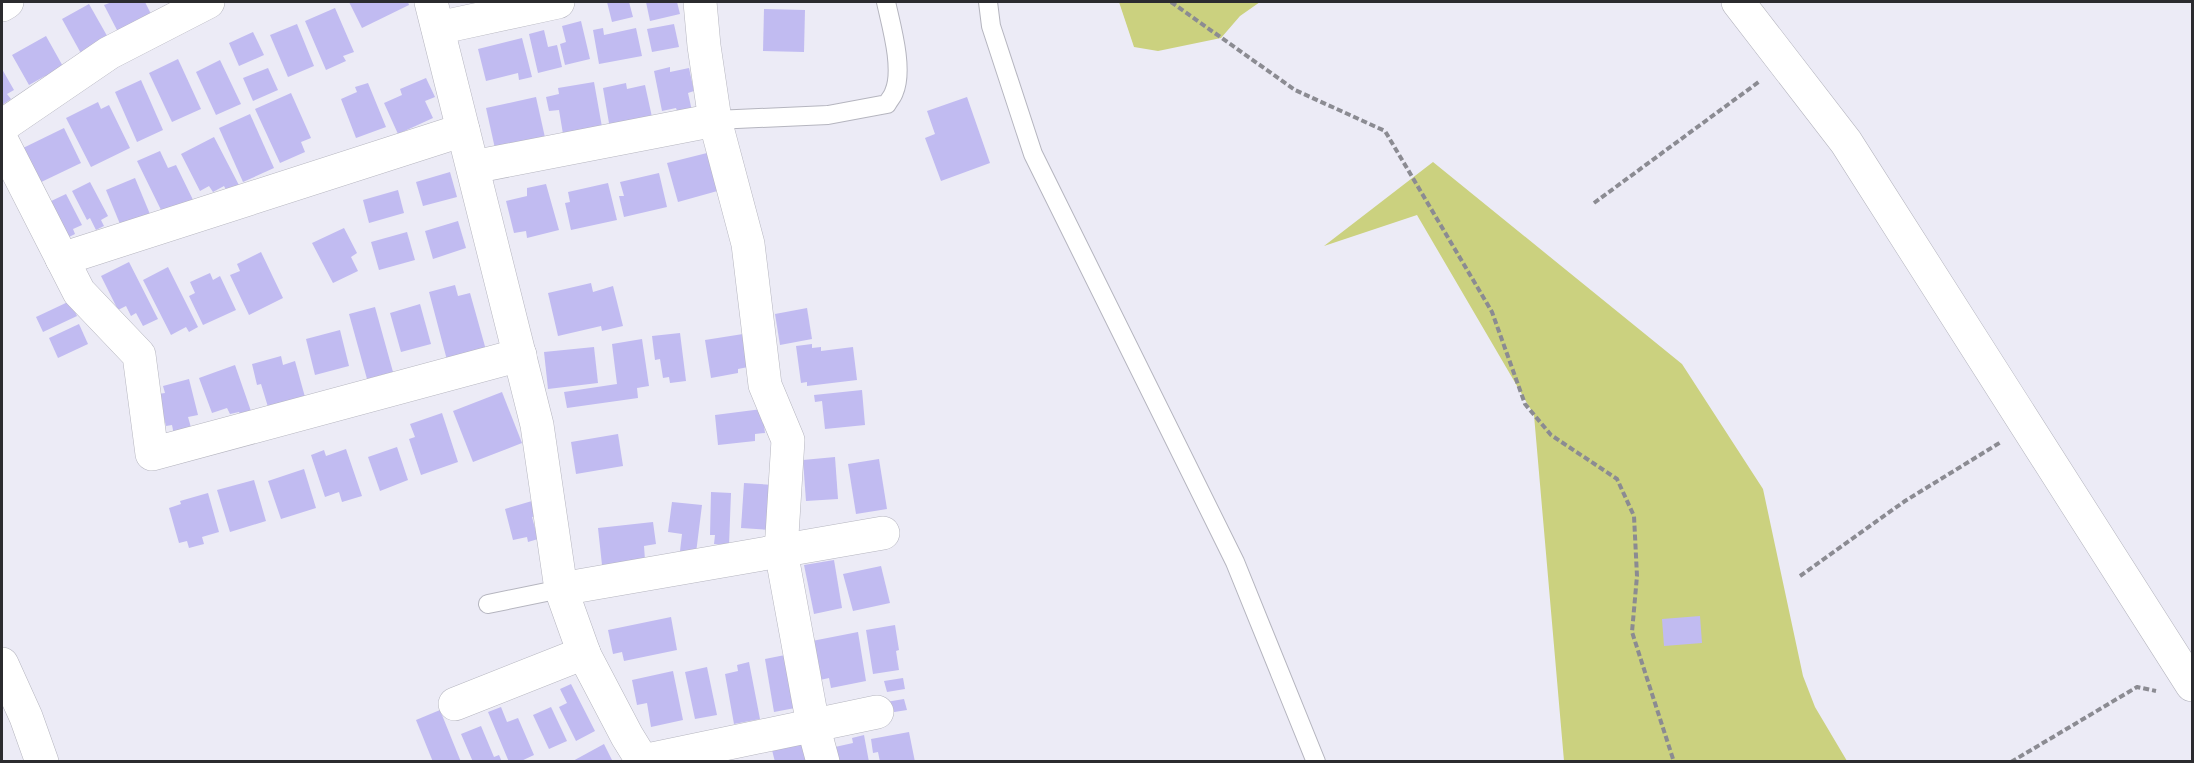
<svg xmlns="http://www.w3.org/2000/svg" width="2194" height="763" font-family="'Libre Baskerville',serif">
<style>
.green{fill:#cbd17f}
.building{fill:#c1bbf1}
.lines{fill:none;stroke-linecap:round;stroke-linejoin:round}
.service-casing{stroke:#b5b5bf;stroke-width:20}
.minor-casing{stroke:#b5b5bf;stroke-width:34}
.path{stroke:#8b8b92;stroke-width:4;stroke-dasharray:6 3;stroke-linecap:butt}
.service{stroke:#fff;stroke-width:18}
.minor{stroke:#fff;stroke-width:33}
</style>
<rect width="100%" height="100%" fill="#ecebf6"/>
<g class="green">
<path d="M1119,2H1260L1240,16L1221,38L1158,51L1134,47Z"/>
<path d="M1433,162L1682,364L1763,489L1803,676L1815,707L1847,761H1564L1534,415L1417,215L1324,246Z"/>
</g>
<g class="building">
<path d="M112,2H145L151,14L118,32L104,5Z"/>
<path d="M349,2H408L409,5L362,28Z"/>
<path d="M607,2H629L633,17L612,22Z"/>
<path d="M646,2H677L680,14L650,21Z"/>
<path d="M89,4L110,41L83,57L62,19Z"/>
<path d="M335,8L354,52L343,56L346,61L326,70L305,21Z"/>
<path d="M764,9L805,10L804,52L763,51Z"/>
<path d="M581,21L590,59L565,65L560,44L566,42L562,26Z"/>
<path d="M297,24L314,66L288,77L270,35Z"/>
<path d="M674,24L679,47L652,52L647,29Z"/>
<path d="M603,28L604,35L636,28L642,56L599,64L593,30Z"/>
<path d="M544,30L548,47L557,45L562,67L538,73L529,34Z"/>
<path d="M253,32L264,55L239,66L229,43Z"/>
<path d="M46,36L65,70L48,80L45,76L29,85L12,55Z"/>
<path d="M522,38L532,77L519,80L518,73L486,81L478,49Z"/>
<path d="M178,59L201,109L172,122L149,73Z"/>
<path d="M220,60L241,104L216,115L196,72Z"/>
<path d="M670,67V72L689,68L694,91L688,93L692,111L678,114L676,108L662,111L654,71Z"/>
<path d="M268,68L278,90L253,101L243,78Z"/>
<path d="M2,69L14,90L7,94L11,99L2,105Z"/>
<path d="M426,78L435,97L425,101L433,118L398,134L384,103L402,95L400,89Z"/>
<path d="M141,80L163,130L137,142L115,92Z"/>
<path d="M594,82L602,127L563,134L559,110L549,111L546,97L559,94L558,88Z"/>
<path d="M368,83L386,127L356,138L341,99L357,92L355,87Z"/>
<path d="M626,83L627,89L645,85L652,117L610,129L603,88Z"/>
<path d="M291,93L311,138L301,142L305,152L280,163L255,109Z"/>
<path d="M536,97L546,142L496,153L486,108Z"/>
<path d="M967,97L990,163L941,181L925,138L935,134L927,111Z"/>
<path d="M98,102L101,109L109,105L130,148L91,167L66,118Z"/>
<path d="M250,114L274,168L243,182L219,128Z"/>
<path d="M64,128L81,163L35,185L19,150Z"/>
<path d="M214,137L242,191L230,197L224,186L213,192L209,186L200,191L181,154Z"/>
<path d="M160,151L168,168L176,165L196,206L163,214L137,161Z"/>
<path d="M711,152L721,190L678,202L667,163Z"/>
<path d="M450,172L457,197L423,206L416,182Z"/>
<path d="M659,173L667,207L624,217L619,196H624L620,182Z"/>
<path d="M135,178L152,219L120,224L106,190Z"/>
<path d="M90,182L108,216L101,220L104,226L96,230L90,218L87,220L72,191Z"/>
<path d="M608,183L617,220L571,230L565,203L570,202L568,192Z"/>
<path d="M546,184L559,230L527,238L526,231L514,233L506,201L527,196V188Z"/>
<path d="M398,190L404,213L369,223L363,200Z"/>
<path d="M66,194L82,225L73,229L75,234L65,239L47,203Z"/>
<path d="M458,221L466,248L433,259L425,231Z"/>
<path d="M344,228L357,253L351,257L358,271L333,283L312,243Z"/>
<path d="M407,232L415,260L379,270L371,242Z"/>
<path d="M261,252L283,298L249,315L230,275L240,271L237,264Z"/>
<path d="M129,262L158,319L143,326L136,313L131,316L126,306L118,310L101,276Z"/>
<path d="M168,267L198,327L189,332L186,327L171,335L143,280Z"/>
<path d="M210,273L213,280L220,276L236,310L203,325L189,296L195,293L190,282Z"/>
<path d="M591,283L593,292L613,286L623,326L602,331L601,326L558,336L548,293Z"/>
<path d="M455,285L458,296L470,293L486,350L447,360L429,292Z"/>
<path d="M70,301L77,316L43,332L36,317Z"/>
<path d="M420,304L431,344L401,352L390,313Z"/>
<path d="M375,307L393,372L367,379L349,314Z"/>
<path d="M807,308L812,339L780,345L775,314Z"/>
<path d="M79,324L88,344L58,358L49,338Z"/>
<path d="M340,330L349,366L315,375L306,339Z"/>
<path d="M680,333L686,381L670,383L669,377L663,378L660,359L655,360L652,336Z"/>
<path d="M743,334L748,367L738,369V373L711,378L705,340Z"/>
<path d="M642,339L649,386L637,388L638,398L567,408L564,392L617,384L612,344Z"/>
<path d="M812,344V348L821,347V351L853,347L857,380L807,386V382L801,383L796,346Z"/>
<path d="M594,347L598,383L548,389L544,352Z"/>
<path d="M281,356L283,365L295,361L305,397L268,407L261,384L257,385L252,364Z"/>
<path d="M235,365L252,414L241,418L239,412L230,414L227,408L212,413L199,378Z"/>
<path d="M189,379L198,415L188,417L192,431L174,435L172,425L166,426L158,394L165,393L163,386Z"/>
<path d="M862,390L865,425L825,429L822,401L815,402L814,395Z"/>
<path d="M502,392L522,443L473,462L453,411Z"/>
<path d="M762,409L765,433L755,434V441L718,445L715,415Z"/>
<path d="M442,413L458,462L421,475L409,439L415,437L410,424Z"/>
<path d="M618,434L623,466L576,474L571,442Z"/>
<path d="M397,447L408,480L380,491L368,457Z"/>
<path d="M346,449L362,496L342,502L339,492L325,497L311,455L324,450L326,456Z"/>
<path d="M835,457L838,499L806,501L803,460Z"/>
<path d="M879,459L887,509L856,514L848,464Z"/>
<path d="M304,469L316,508L281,519L268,481Z"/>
<path d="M254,480L266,521L230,532L217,490Z"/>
<path d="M744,483L774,485L771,530L741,528Z"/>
<path d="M711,492L731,493L729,545L714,544L715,535H710Z"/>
<path d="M208,493L219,532L202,537L204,544L189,548L187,541L179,543L169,508L181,504L180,501Z"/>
<path d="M532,501L537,516L532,517L538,539L528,542L527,537L513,540L505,509Z"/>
<path d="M672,502L702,505L696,553L680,551L682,534L668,532Z"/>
<path d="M653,522L656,544L644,546L645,560L602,565L598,528Z"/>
<path d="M834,560L842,608L814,614L804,565Z"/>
<path d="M881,566L890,603L853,611L843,574Z"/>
<path d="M1700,616L1702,643L1664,646L1662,619Z"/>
<path d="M671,617L677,650L624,661L622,652L613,654L608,630Z"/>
<path d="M895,625L899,650L896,651L899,670L873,674L866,630Z"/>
<path d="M858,632L866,681L831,688L829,678L820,680L812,641Z"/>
<path d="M785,655L795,708L774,712L765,659Z"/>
<path d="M749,662L760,719L734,724L725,674L738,671L737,665Z"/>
<path d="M707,667L717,715L695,719L685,672Z"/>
<path d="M673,671L683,720L651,727L647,703L637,705L632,680Z"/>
<path d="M903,678L905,689L887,692L884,681Z"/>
<path d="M571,684L595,731L576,741L559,707L567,703L560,689Z"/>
<path d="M904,699L907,710L888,713L886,702Z"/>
<path d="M501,707L507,722L518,718L534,755L519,762H509L488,712Z"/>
<path d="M551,707L567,741L549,749L533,715Z"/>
<path d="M440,710L461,762H433L416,720Z"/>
<path d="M481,726L494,757L499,755L502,762H473L461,734Z"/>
<path d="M909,732L915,762H880L878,752L873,753L871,739Z"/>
<path d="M864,735L869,762H838L835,747L853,743L852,738Z"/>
<path d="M604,744L613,762H571Z"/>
<path d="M803,744L807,762H775L772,750Z"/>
</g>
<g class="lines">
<defs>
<g id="service">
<path d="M988,2L991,26L1033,154L1235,562L1316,762"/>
<path d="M715,120L828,115L887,104C889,100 893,96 894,92C904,69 891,25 886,2"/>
<path d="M488,604L561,589"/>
</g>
<g id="minor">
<path d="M431,2L537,425L561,589L585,656L627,736L643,762"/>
<path d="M700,2L704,46L715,120L748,244L765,385L788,440L781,551L813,725L823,762"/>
<path d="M1738,2L1846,142L2192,685"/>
<path d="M2,5L7,2"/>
<path d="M438,28L558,2"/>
<path d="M2,126L109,53L208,2"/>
<path d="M2,141L79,292L139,355L152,454L520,355"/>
<path d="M473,167L715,120"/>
<path d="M62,259L463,130"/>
<path d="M561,589L883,533"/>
<path d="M2,664L26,717L42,762"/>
<path d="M455,704L584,653"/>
<path d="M643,761L877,712"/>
</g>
</defs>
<use href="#service" class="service-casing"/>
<use href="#minor" class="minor-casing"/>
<g class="path">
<path d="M1171,2L1295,90L1385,131L1492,312L1525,404L1551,435L1617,479L1634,516L1637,576L1632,632L1674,762"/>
<path d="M1594,203L1760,81"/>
<path d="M1800,576L1905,501L2001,442"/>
<path d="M2011,762L2137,687L2156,691"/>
</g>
<use href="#service" class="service"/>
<use href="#minor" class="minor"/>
</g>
<rect width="2194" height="763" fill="none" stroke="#2b2b2f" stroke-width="6"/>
</svg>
